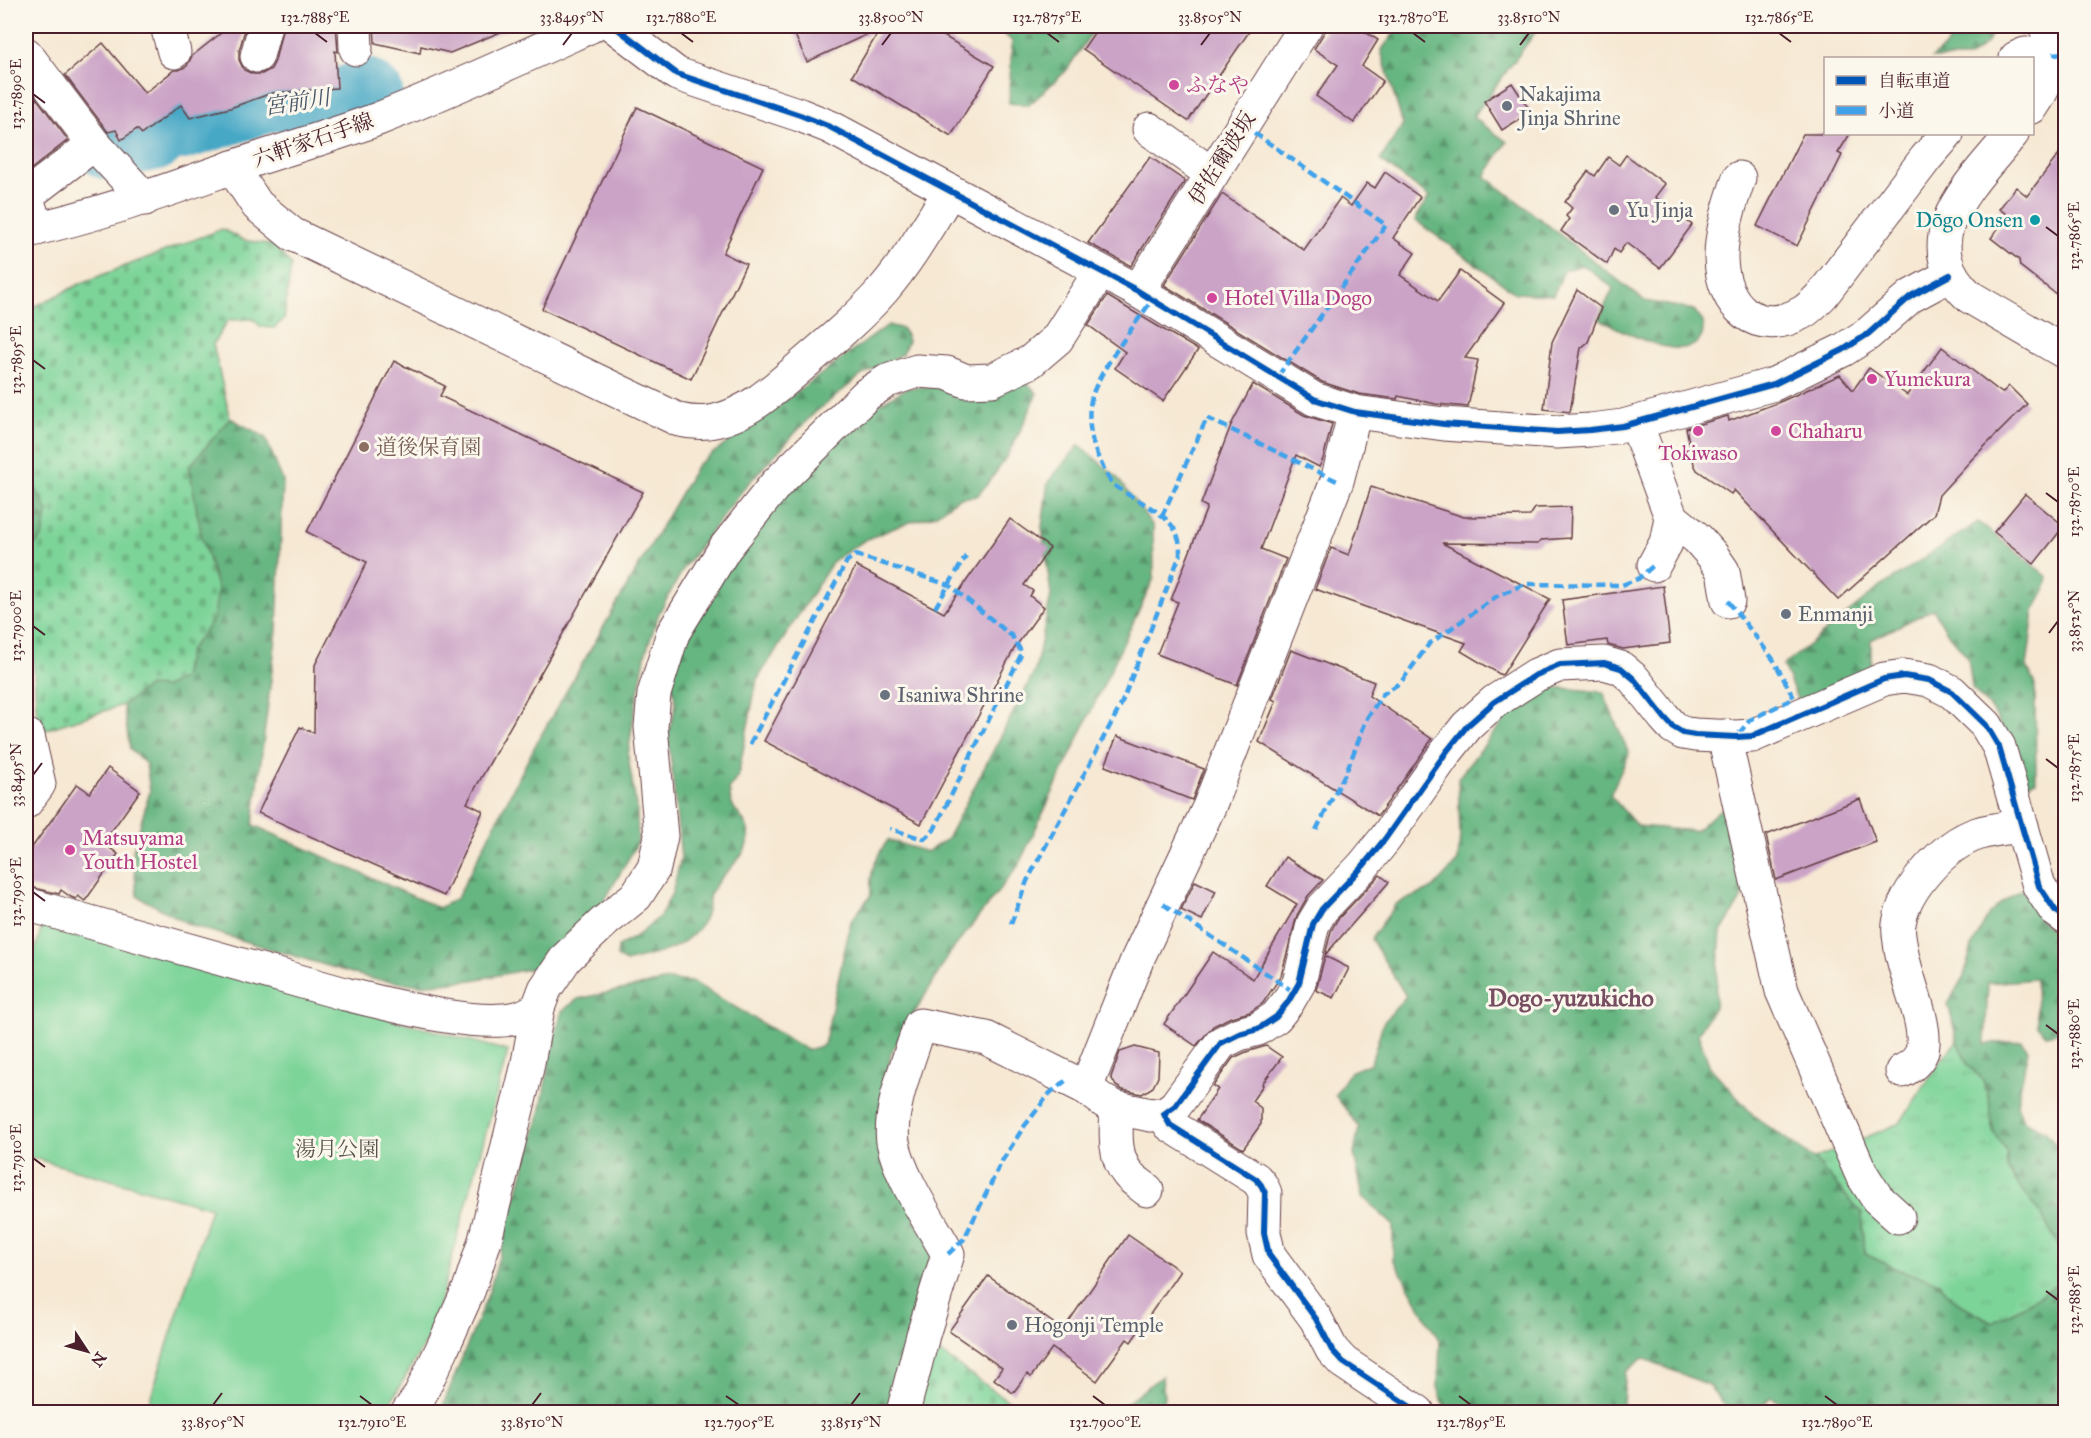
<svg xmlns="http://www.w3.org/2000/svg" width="2091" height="1438" font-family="'IM FELL Great Primer','Noto Serif JP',serif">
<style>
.grass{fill:url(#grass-tufts);stroke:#647a62;stroke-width:1.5}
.forest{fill:url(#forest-firs);stroke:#586a56;stroke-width:1.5}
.cemetery{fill:url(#cemetery-stones);stroke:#647a62;stroke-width:1.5}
.park{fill:#7dd499;stroke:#647a62;stroke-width:1.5}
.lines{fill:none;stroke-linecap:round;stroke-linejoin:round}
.river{stroke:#46a8c6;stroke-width:56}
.building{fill:#cba3c6}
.minor-casing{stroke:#643d44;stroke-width:35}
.major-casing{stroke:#643d44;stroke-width:35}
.minor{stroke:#fff;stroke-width:33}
.major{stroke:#fff;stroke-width:33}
.quiet{stroke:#40a2eb;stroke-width:4.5;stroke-dasharray:9 4.5;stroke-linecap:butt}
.cycleway-casing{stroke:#fbf7ec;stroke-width:10}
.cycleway{stroke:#0057b8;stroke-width:6}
.ticks{fill:none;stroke:#4a1f2b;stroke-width:2}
.hotel-dot{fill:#d1479c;stroke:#fbf7ec;stroke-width:2}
.worship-dot{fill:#6b7280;stroke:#fbf7ec;stroke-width:2}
.culture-dot{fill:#0f9aa8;stroke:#fbf7ec;stroke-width:2}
.education-dot{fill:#8d6e63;stroke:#fbf7ec;stroke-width:2}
.labels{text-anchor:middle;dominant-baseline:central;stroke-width:6;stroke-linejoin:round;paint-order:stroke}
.hotel-label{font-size:21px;fill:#b23c85;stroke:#fbf7ec;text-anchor:start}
.worship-label{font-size:21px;fill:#5b616d;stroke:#fbf7ec;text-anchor:start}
.street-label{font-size:21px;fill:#4a1f2b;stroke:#fbf7ec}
.culture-label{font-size:21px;fill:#0d838f;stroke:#fbf7ec;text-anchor:end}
.education-label{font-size:21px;fill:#785e54;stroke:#fbf7ec;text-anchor:start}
.park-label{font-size:21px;fill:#59554c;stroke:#fbf7ec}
.water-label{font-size:22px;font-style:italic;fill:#485669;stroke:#fbf7ec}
.quarter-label{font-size:24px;font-weight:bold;fill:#774d61;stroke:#fbf7ec}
.neatline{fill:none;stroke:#4a1f2b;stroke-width:2}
.ticks-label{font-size:15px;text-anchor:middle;fill:#4a1f2b}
</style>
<defs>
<pattern id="grass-tufts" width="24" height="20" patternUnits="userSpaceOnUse" patternTransform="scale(1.5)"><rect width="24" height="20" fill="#7dd499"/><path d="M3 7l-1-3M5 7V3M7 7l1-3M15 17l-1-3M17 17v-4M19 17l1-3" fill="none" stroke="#6eb684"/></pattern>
<pattern id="forest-firs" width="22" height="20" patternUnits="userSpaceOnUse" patternTransform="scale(1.5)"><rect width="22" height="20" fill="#66b681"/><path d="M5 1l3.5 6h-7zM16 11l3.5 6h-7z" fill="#56936a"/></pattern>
<pattern id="cemetery-stones" width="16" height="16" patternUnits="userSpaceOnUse" patternTransform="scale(1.5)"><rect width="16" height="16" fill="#7dd499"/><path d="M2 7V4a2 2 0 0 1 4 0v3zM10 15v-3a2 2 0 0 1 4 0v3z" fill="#6eb684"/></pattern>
</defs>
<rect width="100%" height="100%" fill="#fbf7ec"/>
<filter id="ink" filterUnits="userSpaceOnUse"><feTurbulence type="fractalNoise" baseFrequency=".0167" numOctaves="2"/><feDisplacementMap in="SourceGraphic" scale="12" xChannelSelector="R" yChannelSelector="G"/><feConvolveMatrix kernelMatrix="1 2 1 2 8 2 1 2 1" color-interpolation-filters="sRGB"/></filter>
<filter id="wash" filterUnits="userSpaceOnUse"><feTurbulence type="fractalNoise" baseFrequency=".008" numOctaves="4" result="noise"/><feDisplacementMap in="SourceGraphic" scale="24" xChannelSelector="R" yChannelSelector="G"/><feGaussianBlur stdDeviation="1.35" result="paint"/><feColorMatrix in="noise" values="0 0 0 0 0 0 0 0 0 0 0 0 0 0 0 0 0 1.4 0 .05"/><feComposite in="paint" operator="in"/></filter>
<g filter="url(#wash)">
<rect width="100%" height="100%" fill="#f6e8d3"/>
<path class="grass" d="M1957,1041L1968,1065L1983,1080L1989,1099L1993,1131L2007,1152V1169L2041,1214L2065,1258L2055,1286L2020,1308L1992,1322L1953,1300L1938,1282L1899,1270L1865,1254L1862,1214L1814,1159L1900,1123L1939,1063Z"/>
<g class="forest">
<path d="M995,26H1096L1066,71L1029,105L1009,103L1012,41Z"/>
<path d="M1399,26H1540L1473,117L1507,142L1485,176L1645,301L1694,310L1703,322C1703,326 1703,333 1702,336C1687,368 1619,329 1599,319L1613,288L1583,265L1565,270L1553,295L1515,293L1415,220L1429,197L1380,160L1403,125L1381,51Z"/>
<path d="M1949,26H1995L1989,41L1969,58H1932L1948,44L1952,32Z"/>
<path d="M888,325L903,329L908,341L902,354L862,375L812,415L745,487L685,566L659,613L646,652L634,714L628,756L637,811L638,842L607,896L591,920L561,952L529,969L473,980L420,985L372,979L190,925L137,896L133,851L150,791L146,764L130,749L123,705L149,686L165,687L183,678L189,651L213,620L218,590L202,539L189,467L230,418L265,437L283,481L277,630L253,825L439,908L457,898L537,742L697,465Z"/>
<path d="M1025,381L1037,393C1023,429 1003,468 977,496L959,498L935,515L904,524L865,540L833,561L757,680L738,776L729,789C730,793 730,799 731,802C735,813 745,818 748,830C753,856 721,871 711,892C708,897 709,904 707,910C705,922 696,932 686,940C670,953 646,956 626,962L617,957L618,947L641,933L660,916L672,893L681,858L668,734L676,705L671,679L682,636L738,545L835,441L858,427L879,404L907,388Z"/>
<path d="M1079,445L1116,476L1153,526L1154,578L1018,866L950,953L891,1053L883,1102L938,1263L896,1412H440L489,1292L541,1109L552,1044L562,1011L578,999L668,980L693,982L807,1050L824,1045L851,921L871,895C869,873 875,858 888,840L927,852L947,839L1035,671L1051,595L1042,527L1048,482Z"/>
<path d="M26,472L48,511L42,538L26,553Z"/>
<path d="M1978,522L2048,577L2045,591L2034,611L2027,667L2035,685L2036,781L2025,785L1995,714L1972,688L1968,657L1949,635L1933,609L1871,640V676L1799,703L1783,666L1879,588Z"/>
<path d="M1532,685L1603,692L1629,754L1610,795L1637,826L1695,831L1722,808L1746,891L1721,932L1715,1005L1698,1034L1710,1067L1754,1116L1814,1159L1862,1214L1865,1254L1899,1270L1939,1282L1953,1300L1992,1322L2020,1308L2055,1286L2065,1258V1412H1796L1771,1397L1755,1412H1731L1708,1385L1643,1358L1626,1372L1622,1412H1446L1438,1387L1440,1342L1393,1259V1225L1363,1197L1354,1154L1359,1127L1335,1095L1350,1072L1371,1063L1383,1023L1406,996L1371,939L1396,904L1433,888L1458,861L1460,834L1458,778Z"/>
<path d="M2023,889C2035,916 2042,925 2065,942V1031L2046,1035L2037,1026L2036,979L1988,983L1985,1044L2022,1041L2028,1050L2017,1104L2023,1121L2045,1131L2065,1158V1258L2041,1214L2007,1169V1152L1993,1131L1989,1099L1983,1080L1968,1065L1957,1041L1948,1003L1964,976L1972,946L1989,914L2001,903Z"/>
<path d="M1162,1376L1164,1398L1155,1412H1115Z"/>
</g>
<g class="cemetery">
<path d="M222,229L243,240L273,245L291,265L284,319L274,328L261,327L253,319L228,320L213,344L230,418L189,467L202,539L218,590L213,620L189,651L183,678L165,687L149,686L123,705L38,732L31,629L26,630V553L42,538L48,511L26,472V311L84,282Z"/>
<path d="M925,1342L1021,1410V1412H896Z"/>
</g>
<path class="park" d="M43,923L508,1051L432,1331L385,1412H146L211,1208L26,1156V980Z"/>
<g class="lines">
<g class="river">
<path d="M183,132L270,104L326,101L366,86L375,92"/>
<path d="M107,152L158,142"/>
</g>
</g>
<g id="blocks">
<g class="building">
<path d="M230,26H246L239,51V60L244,70L253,74H262L271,69L275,61L283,26H336L338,52L335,51L337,88L272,93L230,108L190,118L181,105L142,134L137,129L121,140L116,130L108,132L65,75L103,43L145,93L174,70H179L187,66L192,56Z"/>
<path d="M374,26H515L450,53L421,46L420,53L375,43Z"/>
<path d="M791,26H927L994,66L951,136L852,76L881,28L807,62Z"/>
<path d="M1099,26H1253L1188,121L1083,49Z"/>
<path d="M1328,26H1356L1378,40L1362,66L1383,81L1354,123L1316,96L1338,65L1314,49Z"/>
<path d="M1512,83L1531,112L1502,130L1484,101Z"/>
<path d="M26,84L68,140L26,173Z"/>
<path d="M637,107L763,167L723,253L746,264L691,379L542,309Z"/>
<path d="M1803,134H1850L1838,153L1842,155L1797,246L1757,226Z"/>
<path d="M2066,145V302L2020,266L2019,260L1991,238L2008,215L1999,209L2016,187L2027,196Z"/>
<path d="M1626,155L1665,184L1655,197L1692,225L1660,268L1626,243L1619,253L1614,249L1607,264L1561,231L1569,219L1566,216L1572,208L1565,202L1588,171L1595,176L1608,157L1619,165Z"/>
<path d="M1150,157L1185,181L1131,266L1088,243Z"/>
<path d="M1385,172L1420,197L1393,238L1415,253L1400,275L1438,301L1460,271L1504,303L1465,358L1478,360L1468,407L1436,404L1398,396L1397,399L1359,394L1322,382L1164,285L1222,194L1304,250L1340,198L1351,206L1367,183L1375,188Z"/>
<path d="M1577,290L1601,308L1588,342L1581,348L1570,412L1544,409L1552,342Z"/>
<path d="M1107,296L1198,350L1163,401L1115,368L1125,352L1088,325Z"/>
<path d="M1942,347L2002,393L2009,386L2027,404L1972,459L1939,495L1934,514L1838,600L1734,490L1731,494L1697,470L1694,464L1686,428L1728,416L1729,421L1782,401L1840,375L1853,390L1869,368L1907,395Z"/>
<path d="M394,361L445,386L440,396L643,492L467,803L483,811L444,896L258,813L300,727L314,733L315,665L367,562L307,532Z"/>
<path d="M1253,384L1304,415L1332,424L1323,459L1319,467L1296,455L1261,549L1286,559L1237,685L1157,654L1178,602L1171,600L1207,507L1201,504L1231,425Z"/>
<path d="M1371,487L1464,517L1530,516L1535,508L1571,507L1570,538L1541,540L1538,544L1442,543L1550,599L1503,674L1501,675L1461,651L1466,643L1315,589L1331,548L1349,555Z"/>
<path d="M2025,494L2064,526L2034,564L1994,532Z"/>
<path d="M1010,519L1050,548L1024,585L1033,591L1030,596L1044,607L1014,649L921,824L764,741L856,566L944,613Z"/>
<path d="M1663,586L1670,643L1623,649L1608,645L1607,640L1568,645L1562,600Z"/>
<path d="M1291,650L1374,682L1369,696L1432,739L1378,816L1259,742L1276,701L1272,699Z"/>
<path d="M1117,736L1204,769L1192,800L1105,766Z"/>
<path d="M108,768L140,791L103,843L118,854L85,901L78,896L76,899L71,897L61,890L59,894L26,886V856L77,784L90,793Z"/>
<path d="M1860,799L1876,842L1776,880L1766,835Z"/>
<path d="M1285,857L1323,880L1308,896L1297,915L1281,976L1263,1003L1250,1012L1231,1017L1213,1026L1196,1046L1164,1024L1213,952L1253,979L1297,904L1267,886Z"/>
<path d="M1380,875L1389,882L1325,955L1331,931L1337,920Z"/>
<path d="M1195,881L1216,891L1202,920L1181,910Z"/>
<path d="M1325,956L1349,968L1334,998L1316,990Z"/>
<path d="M1266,1046L1282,1057L1262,1084L1263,1085L1252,1101L1261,1108V1124L1243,1149L1197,1120L1218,1089L1213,1086L1233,1058L1246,1052Z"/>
<path d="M1135,1047L1159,1053L1158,1077L1153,1087L1142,1094L1123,1090L1116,1086L1111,1077L1120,1052Z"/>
<path d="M1128,1235L1180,1271L1131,1342L1127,1339L1097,1381L1052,1348L1031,1377L1027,1374L1013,1393L994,1379L1002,1368L949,1331L988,1276L1063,1330Z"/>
</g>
</g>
</g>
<g filter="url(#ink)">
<use href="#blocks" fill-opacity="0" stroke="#643d44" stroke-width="1.5"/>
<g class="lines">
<defs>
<g id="minor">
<path d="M167,26L174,52"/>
<path d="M355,26L356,49"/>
<path d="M614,26L677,74L800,115L830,127L1138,291L1314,399L1355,412L1444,424L1557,432L1590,430L1623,426L1774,384L1843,350L1868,334L1911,296L1950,275"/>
<path d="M26,54L94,144L145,199"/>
<path d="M257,56L265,26"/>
<path d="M2016,58L2025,54L2066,53"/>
<path d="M1149,129L1212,174"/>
<path d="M232,167L257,205L292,234L679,420C692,423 702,424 715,421C751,413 779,385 806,362C833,339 860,316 883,290C909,260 929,224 950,191"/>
<path d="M1739,178C1730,204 1721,231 1721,258C1722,306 1757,339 1803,312C1810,308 1817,300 1823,294L1926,158L1947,134"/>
<path d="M37,229L26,196L94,144"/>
<path d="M1138,291L1306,26"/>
<path d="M1636,423L1671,517L1698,539L1712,555L1723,571L1728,601"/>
<path d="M1654,565L1666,543L1671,517"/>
<path d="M1724,736L1782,991L1861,1173L1877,1198L1898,1217"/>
<path d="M26,802L39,784L28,736"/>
<path d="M26,904L345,994C389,1004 474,1028 516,1018C524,1017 531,1012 538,1008"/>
<path d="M1902,1071C1913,1066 1923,1057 1923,1044C1925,1015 1903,974 1900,942C1899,936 1898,929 1899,924C1904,889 1944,845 1977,834C1991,829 2008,828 2022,826"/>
<path d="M1086,1088L1137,960L1209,807L1337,481L1355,412"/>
<path d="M1117,1108C1116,1130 1113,1156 1128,1174C1133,1180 1141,1185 1147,1190"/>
<path d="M408,1412L419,1397L443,1347L469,1289L485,1240L527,1068L538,1008L545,989L566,958L604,922L636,896L654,868L661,836L651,727L654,694L673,633L725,548L776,484L867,394L887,381L917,371L947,373L966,381L992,380L1030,362L1057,339L1100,272"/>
<path d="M903,1412L923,1335L948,1254C931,1223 899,1176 893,1142C888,1109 910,1057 920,1025L986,1038L1086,1088L1105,1102L1117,1108L1151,1115L1164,1114"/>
<path d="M1418,1412L1343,1362L1332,1350L1316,1319L1269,1255L1264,1233L1265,1193L1261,1185L1256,1179L1170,1125L1164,1114L1175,1106L1221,1043L1239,1034L1258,1029L1276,1017L1288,1002L1299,983L1313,924L1322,909L1363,866L1385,839L1447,751L1467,726L1494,702L1536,675L1560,665L1604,663L1621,668L1634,679L1664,717L1673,727L1683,733L1695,735L1736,737L1752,736L1884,679L1904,676L1929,680L1952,692L1986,725L1999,747L2039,886L2055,910L2066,918"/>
</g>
<g id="major">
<path d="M2032,107C2049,82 2059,54 2045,26"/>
<path d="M2012,134C1974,181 1907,240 1970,297L2066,353"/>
<path d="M26,231C96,216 162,192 230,168C279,151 329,137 378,119C450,91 521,58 591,26"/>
</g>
</defs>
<use href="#minor" class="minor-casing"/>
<use href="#major" class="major-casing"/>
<use href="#minor" class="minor"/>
<use href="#major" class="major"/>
<g class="quiet">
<path d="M2053,54L2066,53"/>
<path d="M1243,125L1386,225L1278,376"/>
<path d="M1162,516L1207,418L1337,481"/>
<path d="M1728,601L1773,659L1794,698L1750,720L1736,737"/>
<path d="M935,608L966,556"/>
<path d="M750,744L847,561L856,555L949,585L1012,636L1022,653L934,830L924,839L890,829"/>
<path d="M1316,830L1347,770L1367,718L1383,694L1401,682L1429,644L1497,596L1525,584L1622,585L1638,579L1654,565"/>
<path d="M1163,904L1294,992"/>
<path d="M1011,924L1027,881L1120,707L1180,555C1180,550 1180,542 1178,537C1170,512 1135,501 1115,486C1108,481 1104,468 1099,459C1090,441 1086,413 1093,393C1104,364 1134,326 1152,300"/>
<path d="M948,1254L964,1239L1002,1161L1023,1128L1050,1093L1068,1079"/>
</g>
<defs>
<g id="cycleway">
<path d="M614,26L677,74L800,115L830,127L1138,291L1314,399L1355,412L1444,424L1557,432L1590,430L1623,426L1774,384L1843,350L1868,334L1911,296L1950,275"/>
<path d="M1418,1412L1343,1362L1332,1350L1316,1319L1269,1255L1264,1233L1265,1193L1261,1185L1256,1179L1170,1125L1164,1114L1175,1106L1221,1043L1239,1034L1258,1029L1276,1017L1288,1002L1299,983L1313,924L1322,909L1363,866L1385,839L1447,751L1467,726L1494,702L1536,675L1560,665L1604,663L1621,668L1634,679L1664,717L1673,727L1683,733L1695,735L1736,737L1752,736L1884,679L1904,676L1929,680L1952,692L1986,725L1999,747L2039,886L2055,910L2066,918"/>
</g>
</defs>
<use href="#cycleway" class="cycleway-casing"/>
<use href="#cycleway" class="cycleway"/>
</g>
</g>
<path class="ticks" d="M315,33L327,42M681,33L693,42M1047,33L1059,42M1413,33L1425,42M1779,33L1791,42M563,45L572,33M882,45L891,33M1201,45L1210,33M1520,45L1529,33M33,94L45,103M2046,227L2058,236M33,360L45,369M2046,493L2058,502M33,626L45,635M2049,633L2058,621M2046,759L2058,768M33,775L42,763M33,892L45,901M2046,1025L2058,1034M33,1158L45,1167M2046,1291L2058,1300M360,1396L372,1405M726,1396L739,1405M1093,1396L1105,1405M1459,1396L1471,1405M1825,1396L1837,1405M213,1405L222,1393M532,1405L541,1393M851,1405L860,1393"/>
<g class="hotel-dot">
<circle cx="1174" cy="85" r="6"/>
<circle cx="1212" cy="298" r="6"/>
<circle cx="1872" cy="379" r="6"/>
<circle cx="1698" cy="431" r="6"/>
<circle cx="1776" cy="431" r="6"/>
<circle cx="70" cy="850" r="6"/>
</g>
<g class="worship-dot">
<circle cx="1507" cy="106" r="6"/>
<circle cx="1614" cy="210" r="6"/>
<circle cx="1786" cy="614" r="6"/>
<circle cx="885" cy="695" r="6"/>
<circle cx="1012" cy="1325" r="6"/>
</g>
<circle class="culture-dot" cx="2035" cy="220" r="6"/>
<circle class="education-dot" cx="364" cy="447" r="6"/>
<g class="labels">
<g class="hotel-label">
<text x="1186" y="85">ふなや</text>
<text x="1224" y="298">Hotel Villa Dogo</text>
<text x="1884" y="379">Yumekura</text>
<text x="1788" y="431">Chaharu</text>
<text x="1698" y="453" text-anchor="middle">Tokiwaso</text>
<text x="82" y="838">Matsuyama<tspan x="82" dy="24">Youth Hostel</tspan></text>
</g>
<g class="worship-label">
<text x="1519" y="94">Nakajima<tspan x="1519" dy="24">Jinja Shrine</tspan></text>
<text x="1626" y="210">Yu Jinja</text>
<text x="1798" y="614">Enmanji</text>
<text x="897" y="695">Isaniwa Shrine</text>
<text x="1024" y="1325">Hogonji Temple</text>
</g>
<g class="street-label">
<text transform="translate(313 140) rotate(-19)">六軒家石手線</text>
<text transform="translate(1222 158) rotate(-58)">伊佐爾波坂</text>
</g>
<g class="culture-label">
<text x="2023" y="220">Dōgo Onsen</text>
</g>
<g class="education-label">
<text x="376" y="447">道後保育園</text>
</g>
<g class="park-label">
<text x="337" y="1149">湯月公園</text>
</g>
<g class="water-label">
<text transform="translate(297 102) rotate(-9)">宮前川</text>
</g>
<g class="quarter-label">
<text x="1571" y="998">Dogo-yuzukicho</text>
</g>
</g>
<rect width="2091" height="1438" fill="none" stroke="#fbf7ec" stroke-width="66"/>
<rect x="1824" y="57" width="210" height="78" fill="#fbf7ec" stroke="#b4a19f" stroke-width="1.5"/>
<rect x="1836" y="76" width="30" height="9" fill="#0057b8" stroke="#b4a19f" stroke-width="1.5"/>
<text x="1878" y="87" font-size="18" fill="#4a1f2b">自転車道</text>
<rect x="1836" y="106" width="30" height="9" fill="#40a2eb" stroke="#b4a19f" stroke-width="1.5"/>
<text x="1878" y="117" font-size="18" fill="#4a1f2b">小道</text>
<g transform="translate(87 1351) rotate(126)" stroke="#fbf7ec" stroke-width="4.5" paint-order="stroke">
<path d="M0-4.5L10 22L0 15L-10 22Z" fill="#4a1f2b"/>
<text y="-9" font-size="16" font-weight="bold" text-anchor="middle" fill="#4a1f2b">N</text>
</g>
<rect x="33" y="33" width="2025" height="1372" class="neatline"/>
<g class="ticks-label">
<text x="315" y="22">132.7885°E</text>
<text x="572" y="22">33.8495°N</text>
<text x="681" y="22">132.7880°E</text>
<text x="891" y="22">33.8500°N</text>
<text x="1047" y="22">132.7875°E</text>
<text x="1210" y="22">33.8505°N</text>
<text x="1413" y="22">132.7870°E</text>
<text x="1529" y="22">33.8510°N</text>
<text x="1779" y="22">132.7865°E</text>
<text transform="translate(16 94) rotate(-90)" y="5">132.7890°E</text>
<text transform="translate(2074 236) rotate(-90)" y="5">132.7865°E</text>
<text transform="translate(16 360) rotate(-90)" y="5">132.7895°E</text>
<text transform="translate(2074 502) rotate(-90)" y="5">132.7870°E</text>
<text transform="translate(2074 621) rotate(-90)" y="5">33.8525°N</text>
<text transform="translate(16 626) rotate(-90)" y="5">132.7900°E</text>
<text transform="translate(2074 768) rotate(-90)" y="5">132.7875°E</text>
<text transform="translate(16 775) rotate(-90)" y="5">33.8495°N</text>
<text transform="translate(16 892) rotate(-90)" y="5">132.7905°E</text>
<text transform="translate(2074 1034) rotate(-90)" y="5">132.7880°E</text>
<text transform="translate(16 1158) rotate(-90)" y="5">132.7910°E</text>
<text transform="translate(2074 1300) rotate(-90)" y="5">132.7885°E</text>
<text x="213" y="1427">33.8505°N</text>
<text x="372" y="1427">132.7910°E</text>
<text x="532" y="1427">33.8510°N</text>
<text x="739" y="1427">132.7905°E</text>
<text x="851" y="1427">33.8515°N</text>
<text x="1105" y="1427">132.7900°E</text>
<text x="1471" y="1427">132.7895°E</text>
<text x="1837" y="1427">132.7890°E</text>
</g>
</svg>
